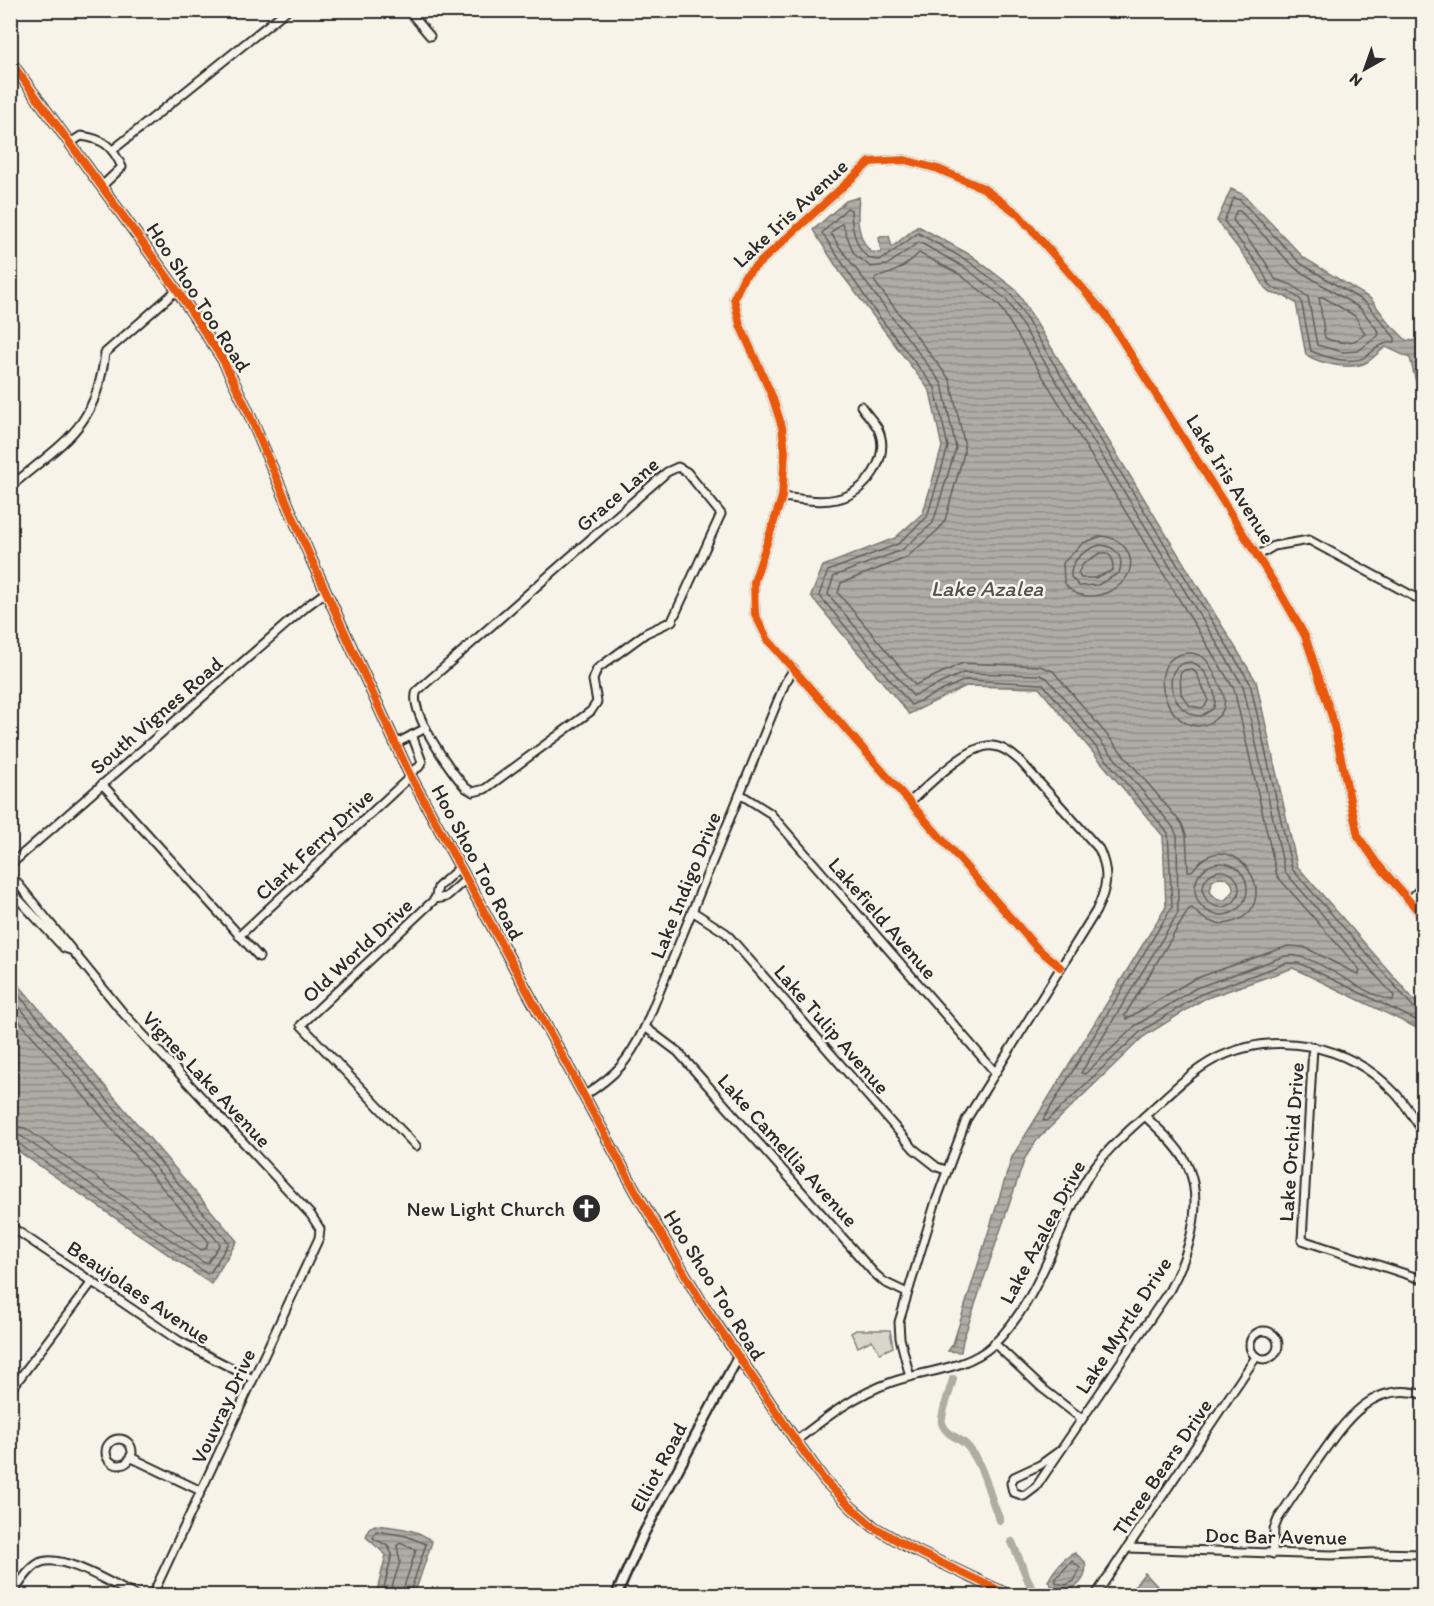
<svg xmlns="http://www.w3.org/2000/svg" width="1434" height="1606" font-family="Itim,sans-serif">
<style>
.garden{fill:#dad6cc;stroke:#82807c;stroke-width:1.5}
.water{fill:url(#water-rules);stroke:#7a7874;stroke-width:1.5;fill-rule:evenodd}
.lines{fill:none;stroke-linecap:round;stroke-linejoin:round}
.shore{stroke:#605f5b;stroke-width:1.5}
.canal{stroke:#afaca4;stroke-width:8}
.minor-casing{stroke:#2b2b2b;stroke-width:11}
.tertiary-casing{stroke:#2b2b2b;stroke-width:13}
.minor{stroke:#f7f3e8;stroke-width:7}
.tertiary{stroke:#f7f3e8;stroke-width:8}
.cycleway-casing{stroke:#f7f3e8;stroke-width:11}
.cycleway{stroke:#e8590c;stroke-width:8}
.labels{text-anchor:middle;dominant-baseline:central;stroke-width:5;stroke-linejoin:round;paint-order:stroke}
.street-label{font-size:21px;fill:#2b2b2b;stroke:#f7f3e8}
.poi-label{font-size:21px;fill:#2b2b2b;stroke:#f7f3e8;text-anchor:end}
.water-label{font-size:22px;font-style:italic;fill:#53524f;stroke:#f7f3e8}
</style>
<defs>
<pattern id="water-rules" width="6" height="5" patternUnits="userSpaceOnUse" patternTransform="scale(1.5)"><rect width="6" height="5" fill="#afaca4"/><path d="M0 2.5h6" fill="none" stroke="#8f8c86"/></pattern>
</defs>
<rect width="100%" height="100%" fill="#f7f3e8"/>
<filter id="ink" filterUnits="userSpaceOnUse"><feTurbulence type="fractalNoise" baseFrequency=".0167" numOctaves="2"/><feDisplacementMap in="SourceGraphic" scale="12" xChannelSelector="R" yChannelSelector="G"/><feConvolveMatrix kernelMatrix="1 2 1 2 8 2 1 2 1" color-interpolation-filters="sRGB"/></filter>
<g filter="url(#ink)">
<path class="garden" d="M856,1330H890L893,1347L880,1353L872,1340L858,1347L851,1333Z"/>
<g class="water">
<path d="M1231,189L1244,195L1304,258L1371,299L1388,322L1406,340L1413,341L1423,335V394L1416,382L1410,358L1386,347C1379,351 1374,358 1367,362C1351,371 1322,364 1306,355L1296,303L1286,297L1271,293L1265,288L1255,270L1217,221Z"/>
<path d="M859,197C857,216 856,237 871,252L881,253L879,237L889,236L892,247L918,226L972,256L1016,290L1256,681L1297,866L1423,1010V1031L1293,968L1204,999L1143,1037L1037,1140L1025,1158L963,1340L961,1352L948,1351L953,1344L1012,1157L1166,907L1163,836L1039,688L966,686L909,714L811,596L823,566L895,538L923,513L942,447L930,391L840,272L813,230L846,201ZM1219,877C1229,877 1234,883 1233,892L1225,900H1218L1210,892L1212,881Z"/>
<path d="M12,977L237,1241L211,1284L11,1146Z"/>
<path d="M375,1525C392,1527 421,1529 432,1542L414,1595H376L386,1555L366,1537L369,1528Z"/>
<path d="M1075,1553L1085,1562C1089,1582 1070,1596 1053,1589L1048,1581C1053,1571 1064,1557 1075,1553Z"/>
<path d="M1145,1573L1157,1586L1159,1595H1127Z"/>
</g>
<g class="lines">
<g class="shore">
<path d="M1234,198L1240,200L1300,263L1366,303L1395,338V342C1381,343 1378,347 1367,356C1352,366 1325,357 1311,351L1301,300L1289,291L1277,290L1269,284L1260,267L1224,221Z"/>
<path d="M1236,211H1240L1295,268L1361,309L1379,332L1378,336L1358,351L1343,352L1317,345L1308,297L1292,285L1275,279L1266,263L1233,220Z"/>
<path d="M842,223L854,254L871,267L887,265L919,242L964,267L1006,299L1243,686L1285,872L1394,996L1393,1000C1362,997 1314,950 1285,956L1196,988L1135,1026L1085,1074L1081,1073L1178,913L1177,836L1173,827L1047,678L1040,675L963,673L913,696L828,594L834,576L902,550L933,523L956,448L942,384L838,245L831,233Z"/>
<path d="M919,253L959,274L999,305L1234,689L1277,876L1360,970L1359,975L1304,947L1288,946L1194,979L1126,1019L1125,1015L1189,909L1192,908C1202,919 1214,926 1229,923C1291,908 1232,815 1192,871H1188L1186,835L1182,824L1053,671L1040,666L963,663L915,685L838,593L841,583L906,558L939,529L945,520L964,453V442L950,380L874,281L876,277C892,275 907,265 919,253Z"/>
<path d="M1319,297H1323L1355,316L1365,334C1352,345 1341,344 1325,338Z"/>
<path d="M1102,536C1112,537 1120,540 1126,549C1149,584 1082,615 1064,582L1063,563L1083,543Z"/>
<path d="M1100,545C1116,546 1125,557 1119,573L1098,585L1079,586L1071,577C1069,560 1086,549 1100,545Z"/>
<path d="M1100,553H1107L1112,558L1113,570L1095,578H1081L1078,573L1083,564Z"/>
<path d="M1189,653C1208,654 1210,666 1217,679C1224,693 1231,708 1214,720C1173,750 1135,656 1189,653Z"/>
<path d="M1191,662C1206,666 1220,695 1213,709L1201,716C1171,716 1157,663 1191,662Z"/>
<path d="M1191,669C1199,674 1198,678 1202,686C1206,695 1213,700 1202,708L1190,706L1181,694L1180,674L1184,670Z"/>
<circle cx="1221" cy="889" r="26"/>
<circle cx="1221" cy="889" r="18"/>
<path d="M10,985L229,1243L210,1273L207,1274L16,1142L10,1141"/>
<path d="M10,996L220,1244L208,1262L204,1263L21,1136L10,1134"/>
<path d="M10,1010L208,1241L206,1249L201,1250L25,1128L10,1125"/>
<path d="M1424,1013L1417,1011L1292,869L1250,683L1011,294L968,261L918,233L883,259C858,266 851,227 851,210L847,208L822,233L874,310L935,388L948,447L927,517L898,544L828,571L819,595L911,705L965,680L1043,684L1168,833L1172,907L1043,1120L1047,1121L1140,1032L1201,994L1287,963H1299L1424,1024"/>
<path d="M1072,1561L1080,1568L1074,1581L1066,1585L1056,1583V1578Z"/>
<path d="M382,1596L392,1554L388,1546L373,1538L376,1531L406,1536L426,1544L409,1596"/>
<path d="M389,1596L400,1562L397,1546L400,1543L416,1550L401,1596"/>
</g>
<g class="canal">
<path d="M953,1379C951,1389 940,1415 942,1423C946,1436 962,1438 969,1448C986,1470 988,1495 1000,1520"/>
<path d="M1012,1542L1031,1587L1028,1596"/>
</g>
<defs>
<g id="minor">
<path d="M408,10L430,36"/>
<path d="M70,143L81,136C104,139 112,146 122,167L102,186"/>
<path d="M114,149L287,10"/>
<path d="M678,467L687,472L721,514L672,621L646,633L597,669L593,680L597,702L591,711L485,789L473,792L466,788C452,773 407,710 417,691L667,472Z"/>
<path d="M10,487C64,441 96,429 105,353L177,290"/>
<path d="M782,497C800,499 819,503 837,499C865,494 892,457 878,429C874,421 866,414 861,406"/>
<path d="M1257,556L1274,546L1309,540L1424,602"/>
<path d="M395,744L426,728"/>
<path d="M409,773L419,767L422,762L412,735"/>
<path d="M102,784L259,957"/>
<path d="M740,794L770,813L994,1071"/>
<path d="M10,865L307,606L326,592"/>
<path d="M10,874L124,1014L311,1215L320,1229L319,1238L152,1596"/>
<path d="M10,890L64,948L70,950"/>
<path d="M435,899L446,897L465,880"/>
<path d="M1409,901L1424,885"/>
<path d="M692,911L726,933L914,1149L937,1167L946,1170"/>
<path d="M239,936L411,776"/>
<path d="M1060,967L1037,948L768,640L755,614L754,582L782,497L785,452L782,427L772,396L740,325L734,298L744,277L870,162L905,160L938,169L983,188L1018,214L1106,315L1281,594L1305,636L1332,717L1358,836L1376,862L1424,918"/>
<path d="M645,1027L678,1052L873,1272L884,1282L907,1293"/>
<path d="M1313,1047L1302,1240L1424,1280"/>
<path d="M584,1096C617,1074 627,1063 645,1027L785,683L794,669"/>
<path d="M416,1146L301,1025L435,899L438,887L459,868"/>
<path d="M10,1226L179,1341L253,1379"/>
<circle cx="1264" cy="1345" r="14"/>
<path d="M994,1343L1042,1388L1082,1419"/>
<path d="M910,1377L900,1338L899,1322L935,1204L966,1120L1096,911C1107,888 1110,873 1099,849L1021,762C1013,755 1004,747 993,746C970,743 927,786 910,802"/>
<path d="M10,1391L92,1282"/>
<circle cx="119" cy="1452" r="13"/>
<path d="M796,1441C825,1418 856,1394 892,1382C926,1370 965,1370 993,1345C1039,1301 1054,1237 1084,1183C1099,1156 1125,1134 1148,1113C1169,1094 1189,1073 1215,1059C1275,1029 1348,1044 1394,1092C1406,1104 1414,1119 1424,1133"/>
<path d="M1058,1452L1040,1465L1014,1477L1011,1483L1013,1492L1024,1496L1036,1487L1169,1291C1188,1257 1204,1207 1189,1169C1181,1148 1161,1132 1145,1116"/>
<path d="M130,1457L201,1491"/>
<path d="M1128,1548L1331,1555L1374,1553L1424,1554"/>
<path d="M1273,1554L1274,1529L1278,1519C1291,1499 1304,1480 1317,1461C1342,1425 1372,1378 1424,1395"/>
<path d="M11,1596C19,1585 27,1570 39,1563C61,1552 114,1585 136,1596"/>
<path d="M1095,1596L1256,1357"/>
</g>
<g id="tertiary">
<path d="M10,61L177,290L223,360L247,409L312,561L409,773L635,1190L702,1303L796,1441L825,1481L852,1508L874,1527L910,1548L1011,1596"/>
<path d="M616,1596L644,1533L738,1357"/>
</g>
</defs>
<use href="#minor" class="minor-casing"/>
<use href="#tertiary" class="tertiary-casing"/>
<use href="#minor" class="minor"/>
<use href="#tertiary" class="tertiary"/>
<defs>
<g id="cycleway">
<path d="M10,61L177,290L223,360L247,409L312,561L409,773L635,1190L702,1303L796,1441L825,1481L852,1508L874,1527L910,1548L1011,1596"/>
<path d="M1060,967L1037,948L768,640L755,614L754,582L782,497L785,452L782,427L772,396L740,325L734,298L744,277L870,162L905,160L938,169L983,188L1018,214L1106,315L1281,594L1305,636L1332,717L1358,836L1376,862L1424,918"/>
</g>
</defs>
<use href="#cycleway" class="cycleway-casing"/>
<use href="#cycleway" class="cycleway"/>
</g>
</g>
<defs>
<symbol id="church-disc" viewBox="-11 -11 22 22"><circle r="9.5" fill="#2b2b2b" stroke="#f7f3e8"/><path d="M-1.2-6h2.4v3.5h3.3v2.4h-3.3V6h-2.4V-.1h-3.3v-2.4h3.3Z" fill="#fff"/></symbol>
</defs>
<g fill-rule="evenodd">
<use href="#church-disc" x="570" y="1192" width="33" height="33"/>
</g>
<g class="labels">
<g class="street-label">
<text transform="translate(790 213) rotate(-43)">Lake Iris Avenue</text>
<text transform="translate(199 297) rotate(57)">Hoo Shoo Too Road</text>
<text transform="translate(1231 479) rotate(58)">Lake Iris Avenue</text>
<text transform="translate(617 494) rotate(-41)">Grace Lane</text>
<text transform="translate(156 715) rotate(-41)">South Vignes Road</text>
<text transform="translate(314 844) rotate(-43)">Clark Ferry Drive</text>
<text transform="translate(478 862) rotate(62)">Hoo Shoo Too Road</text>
<text transform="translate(685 885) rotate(-68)">Lake Indigo Drive</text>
<text transform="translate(883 918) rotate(49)">Lakefield Avenue</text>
<text transform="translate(357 950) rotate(-43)">Old World Drive</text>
<text transform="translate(832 1029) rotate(49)">Lake Tulip Avenue</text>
<text transform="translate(207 1079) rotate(47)">Vignes Lake Avenue</text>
<text transform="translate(1291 1142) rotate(-86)">Lake Orchid Drive</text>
<text transform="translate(788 1150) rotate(48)">Lake Camellia Avenue</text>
<text transform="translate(1042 1232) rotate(-62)">Lake Azalea Drive</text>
<text transform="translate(715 1285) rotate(58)">Hoo Shoo Too Road</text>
<text transform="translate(139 1292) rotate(34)">Beaujolaes Avenue</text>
<text transform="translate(1123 1325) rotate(-57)">Lake Myrtle Drive</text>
<text transform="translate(223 1406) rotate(-65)">Vouvray Drive</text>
<text transform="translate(658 1467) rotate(-62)">Elliot Road</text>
<text transform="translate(1162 1467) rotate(-56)">Three Bears Drive</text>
<text transform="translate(1276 1536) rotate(1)">Doc Bar Avenue</text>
</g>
<g class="poi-label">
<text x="565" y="1208">New Light Church</text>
</g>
<g class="water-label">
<text x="987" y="588">Lake Azalea</text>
</g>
</g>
<rect width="1434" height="1606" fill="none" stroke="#f7f3e8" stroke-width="36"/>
<rect x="18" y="18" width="1398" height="1570" fill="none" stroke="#2b2b2b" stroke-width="2" filter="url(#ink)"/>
<g transform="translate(1365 69) rotate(220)" stroke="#f7f3e8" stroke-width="4.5" paint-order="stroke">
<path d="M0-4.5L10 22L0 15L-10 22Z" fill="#2b2b2b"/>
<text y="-9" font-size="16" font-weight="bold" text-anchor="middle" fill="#2b2b2b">N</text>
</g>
</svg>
